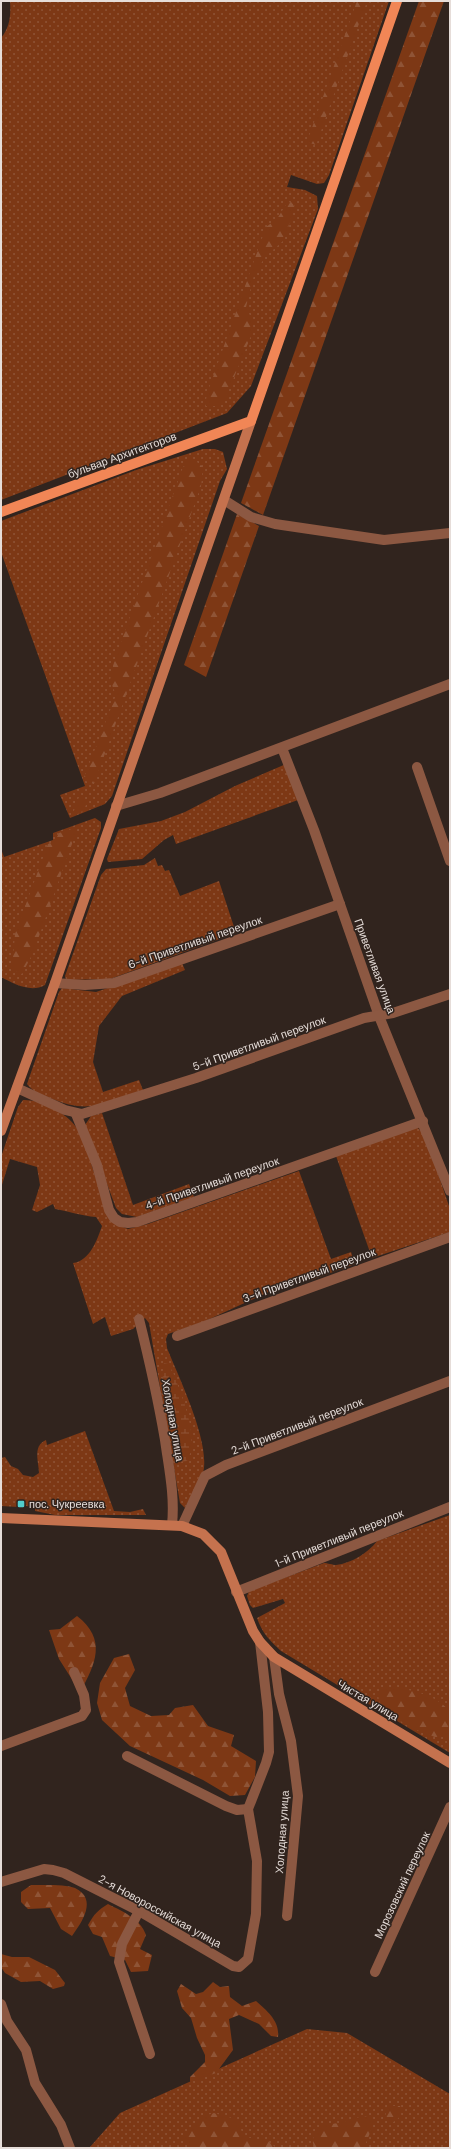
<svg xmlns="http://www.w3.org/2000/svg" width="451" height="2149" font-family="'DM Sans',sans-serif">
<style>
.grass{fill:url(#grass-dots)}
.forest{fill:url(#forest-firs)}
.wetland{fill:url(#wetland-marsh)}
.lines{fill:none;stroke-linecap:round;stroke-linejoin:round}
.street{stroke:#8c5842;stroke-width:10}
.secondary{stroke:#c5724e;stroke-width:10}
.primary{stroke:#f18656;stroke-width:10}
.poi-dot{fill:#52cdcc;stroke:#31241e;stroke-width:1.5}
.labels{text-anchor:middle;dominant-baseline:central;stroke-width:3;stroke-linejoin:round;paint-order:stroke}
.street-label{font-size:11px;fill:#e6ddd9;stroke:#31241e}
.poi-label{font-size:11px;fill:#e6ddd9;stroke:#31241e;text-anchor:start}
</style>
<defs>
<pattern id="grass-dots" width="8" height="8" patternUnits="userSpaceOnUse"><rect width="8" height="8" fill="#7d3815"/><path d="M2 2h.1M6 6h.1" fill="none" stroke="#8f5436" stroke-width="1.8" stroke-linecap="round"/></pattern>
<pattern id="forest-firs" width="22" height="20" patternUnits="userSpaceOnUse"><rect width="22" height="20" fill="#7d3815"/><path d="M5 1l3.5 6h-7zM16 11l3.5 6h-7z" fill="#8f5436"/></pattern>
<pattern id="wetland-marsh" width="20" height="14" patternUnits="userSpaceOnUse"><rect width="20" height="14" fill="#7d3815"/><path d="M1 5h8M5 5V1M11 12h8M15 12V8" fill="none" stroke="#8f5436"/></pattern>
</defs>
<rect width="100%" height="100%" fill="#31241e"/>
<g class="grass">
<path d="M10,1H389L329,175L324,183L317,184L291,175L287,187L305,190L317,196L318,209L251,386L227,413L1,500V38C10,27 11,15 10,1Z"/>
<path d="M203,449H215L223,452L227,469L220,481L112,796L105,804L70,818L60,795L85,786L1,552V521L136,470Z"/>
<path d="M286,764L298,800L176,844L173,835L164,840L142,859L108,862L107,859L119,829L161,821L185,812L235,786Z"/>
<path d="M95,818L101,822V828L45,985C31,993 14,984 1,977V849L4,857L53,840V833Z"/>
<path d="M155,858L158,866L162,865L165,871L169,870L180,896L219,881L236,933L110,979L66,980L65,976L101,875L106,869L144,865Z"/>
<path d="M182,963L185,970L122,996L99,1026L93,1062L103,1092L139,1080L143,1090C105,1103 89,1115 50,1098C41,1094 33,1092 27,1084L59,992L62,988L96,992Z"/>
<path d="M23,1100C39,1099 67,1113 76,1127C86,1141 90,1162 96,1178C102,1194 111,1210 118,1225L128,1229L148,1224L299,1171L331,1259L351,1252L355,1264L311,1280L299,1278L203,1322L168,1334L166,1339L167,1348C179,1378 211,1443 203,1473C200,1485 190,1497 185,1508L180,1503L149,1323L145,1318L133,1329L111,1336L105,1317L93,1324L73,1263C90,1261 97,1240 102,1226L96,1217C81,1216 69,1211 55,1209L53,1204L37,1212L32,1210L40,1185L37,1167L10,1159L1,1188V1157L18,1107Z"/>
<path d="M102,1113L133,1205L189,1184L194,1197L137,1217L122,1214L116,1208L85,1125L91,1116Z"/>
<path d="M417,1127L425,1135L450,1209V1232L372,1258L336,1156Z"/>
<path d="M85,1431L114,1511L130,1512L143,1509L146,1515H55L35,1511V1507L26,1506L25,1503L18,1502V1507L1,1506V1458L5,1457L11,1466L18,1469L23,1475L33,1477L39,1473C39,1462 32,1446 46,1440L47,1445Z"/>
<path d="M450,1515V1753L281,1651C270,1641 262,1633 257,1618L285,1603L283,1599L253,1608L250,1605L247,1596L249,1591L324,1563C327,1563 333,1565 336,1565C352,1563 368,1553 377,1541Z"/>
<path d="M307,2029L347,2033L450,2094V2148H87L90,2147L120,2113Z"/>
</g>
<g class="forest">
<path d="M357,1H367L316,145L307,142Z"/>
<path d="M419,1H444L263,515L241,503Z"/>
<path d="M291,202L295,206L284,240L265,257L254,275L246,307L253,322V331L226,397L216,406H205L207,394L266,227L277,219L287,203Z"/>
<path d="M192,458L203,467L201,486L94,784L83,780L116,695L110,680L114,662L183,467Z"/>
<path d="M237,514L259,526L206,677L184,665Z"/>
<path d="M79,797L88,800L83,812L72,816Z"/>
<path d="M78,827L33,953L22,974L12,969L15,934L48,844L55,841L59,833Z"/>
<path d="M77,1616C107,1639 96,1664 80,1692L59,1659L49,1630L60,1629Z"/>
<path d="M129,1654L135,1670L125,1688L130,1706L151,1716L169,1715L175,1708L193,1705L208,1726L234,1735L231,1746L256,1761L255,1777L245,1795L230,1796L203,1780L130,1746L102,1720L97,1703L100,1683L114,1658Z"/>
<path d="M385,1687C408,1689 435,1693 450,1712L448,1736L435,1737L414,1729L392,1717L380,1706L378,1694Z"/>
<path d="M31,1885C42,1885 66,1884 75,1888C98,1899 82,1922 72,1936L61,1929L50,1908L28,1909L21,1902V1892Z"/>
<path d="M108,1904C123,1912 140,1918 146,1935L140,1949L152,1955L148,1971L131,1972L125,1960L110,1956L102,1937L93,1934L88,1925C94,1914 98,1910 108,1904Z"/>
<path d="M1,1954L12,1957H29L55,1970L65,1983L64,1986L53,1989L40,1981L21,1982L5,1973L1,1967Z"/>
<path d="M213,1982L220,1987L229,1986L230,1997L242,2006L256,2001C267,2011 280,2021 278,2037L271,2036L259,2024L239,2015L229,2019L233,2050L216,2073L190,2082V2077L205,2062V2055L197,2038L191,2018L182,2008L177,1991L181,1984L196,1994L203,1992Z"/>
<path d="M392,2106H400C402,2115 400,2119 391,2123L385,2119L386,2111Z"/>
<path d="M214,2113L235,2119L241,2123V2130L245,2137L268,2141L276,2148H192L184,2141L185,2134L207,2115Z"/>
<path d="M363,2116L371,2118L373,2125L364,2148H315C309,2138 317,2132 323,2125L339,2123Z"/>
</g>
<path class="wetland" d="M164,1363L168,1364L173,1372C181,1395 201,1439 187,1461L180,1462C178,1459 175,1456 174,1452C170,1438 159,1375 164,1363Z"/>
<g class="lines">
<g class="street">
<path d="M224,500L251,517L275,524L384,540L450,533"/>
<path d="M282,748L314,830L379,1016L450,1191"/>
<path d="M417,767L450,861"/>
<path d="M116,806L160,793L450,684"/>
<path d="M55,983L85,985L114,983L340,904"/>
<path d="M17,1088L65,1110L82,1114L196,1078L364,1018L393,1013L450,994"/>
<path d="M76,1114L97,1165L109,1210L114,1218L120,1222L128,1223L137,1222L423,1121"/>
<path d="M139,1319C149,1359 158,1399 165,1440C169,1469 175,1496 172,1525"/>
<path d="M177,1336L450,1237"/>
<path d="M182,1526L205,1476L226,1465L450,1381"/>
<path d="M236,1592L450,1507"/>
<path d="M274,1657L279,1694L291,1741L298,1796L287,1916"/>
<path d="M1,1746L82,1716L86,1710L84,1695L74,1672"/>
<path d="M127,1756L226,1806L237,1810L248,1809"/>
<path d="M1,1882L44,1869L53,1870L64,1873L139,1911L233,1966L239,1967L248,1959L256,1914L257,1861L248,1809L266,1763L269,1752L268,1712L260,1642"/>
<path d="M139,1911L122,1944L119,1962L150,2054"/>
<path d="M375,1972L450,1807"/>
<path d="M1,2004L7,2021L26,2050L35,2083L61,2125L70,2148"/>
</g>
<g class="secondary">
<path d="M1,1131L55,983L251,421"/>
<path d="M1,1518L182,1526L203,1534L221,1552L253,1631L260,1642L274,1657L450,1763"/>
</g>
<path class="primary" d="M1,512L251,421L397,1"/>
</g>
<rect class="poi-dot" x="17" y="1500" width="8" height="8" rx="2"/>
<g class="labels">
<g class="street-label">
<text transform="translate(122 455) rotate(-20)">бульвар Архитекторов</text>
<text transform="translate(195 942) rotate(-19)">6-й Приветливый переулок</text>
<text transform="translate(375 966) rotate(70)">Приветливая улица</text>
<text transform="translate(259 1043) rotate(-20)">5-й Приветливый переулок</text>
<text transform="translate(212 1183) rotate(-19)">4-й Приветливый переулок</text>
<text transform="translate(309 1275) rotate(-20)">3-й Приветливый переулок</text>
<text transform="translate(173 1420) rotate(80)">Холодная улица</text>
<text transform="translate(297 1426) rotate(-21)">2-й Приветливый переулок</text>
<text transform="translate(339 1538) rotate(-22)">1-й Приветливый переулок</text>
<text transform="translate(368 1700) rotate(31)">Чистая улица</text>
<text transform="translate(282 1832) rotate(-86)">Холодная улица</text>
<text transform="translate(402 1885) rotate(-65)">Морозовский переулок</text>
<text transform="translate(160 1911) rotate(29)">2-я Новороссийская улица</text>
</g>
<g class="poi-label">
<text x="29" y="1504">пос. Чукреевка</text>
</g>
</g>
<rect width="451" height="2149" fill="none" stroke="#e6ddd9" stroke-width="4"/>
</svg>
